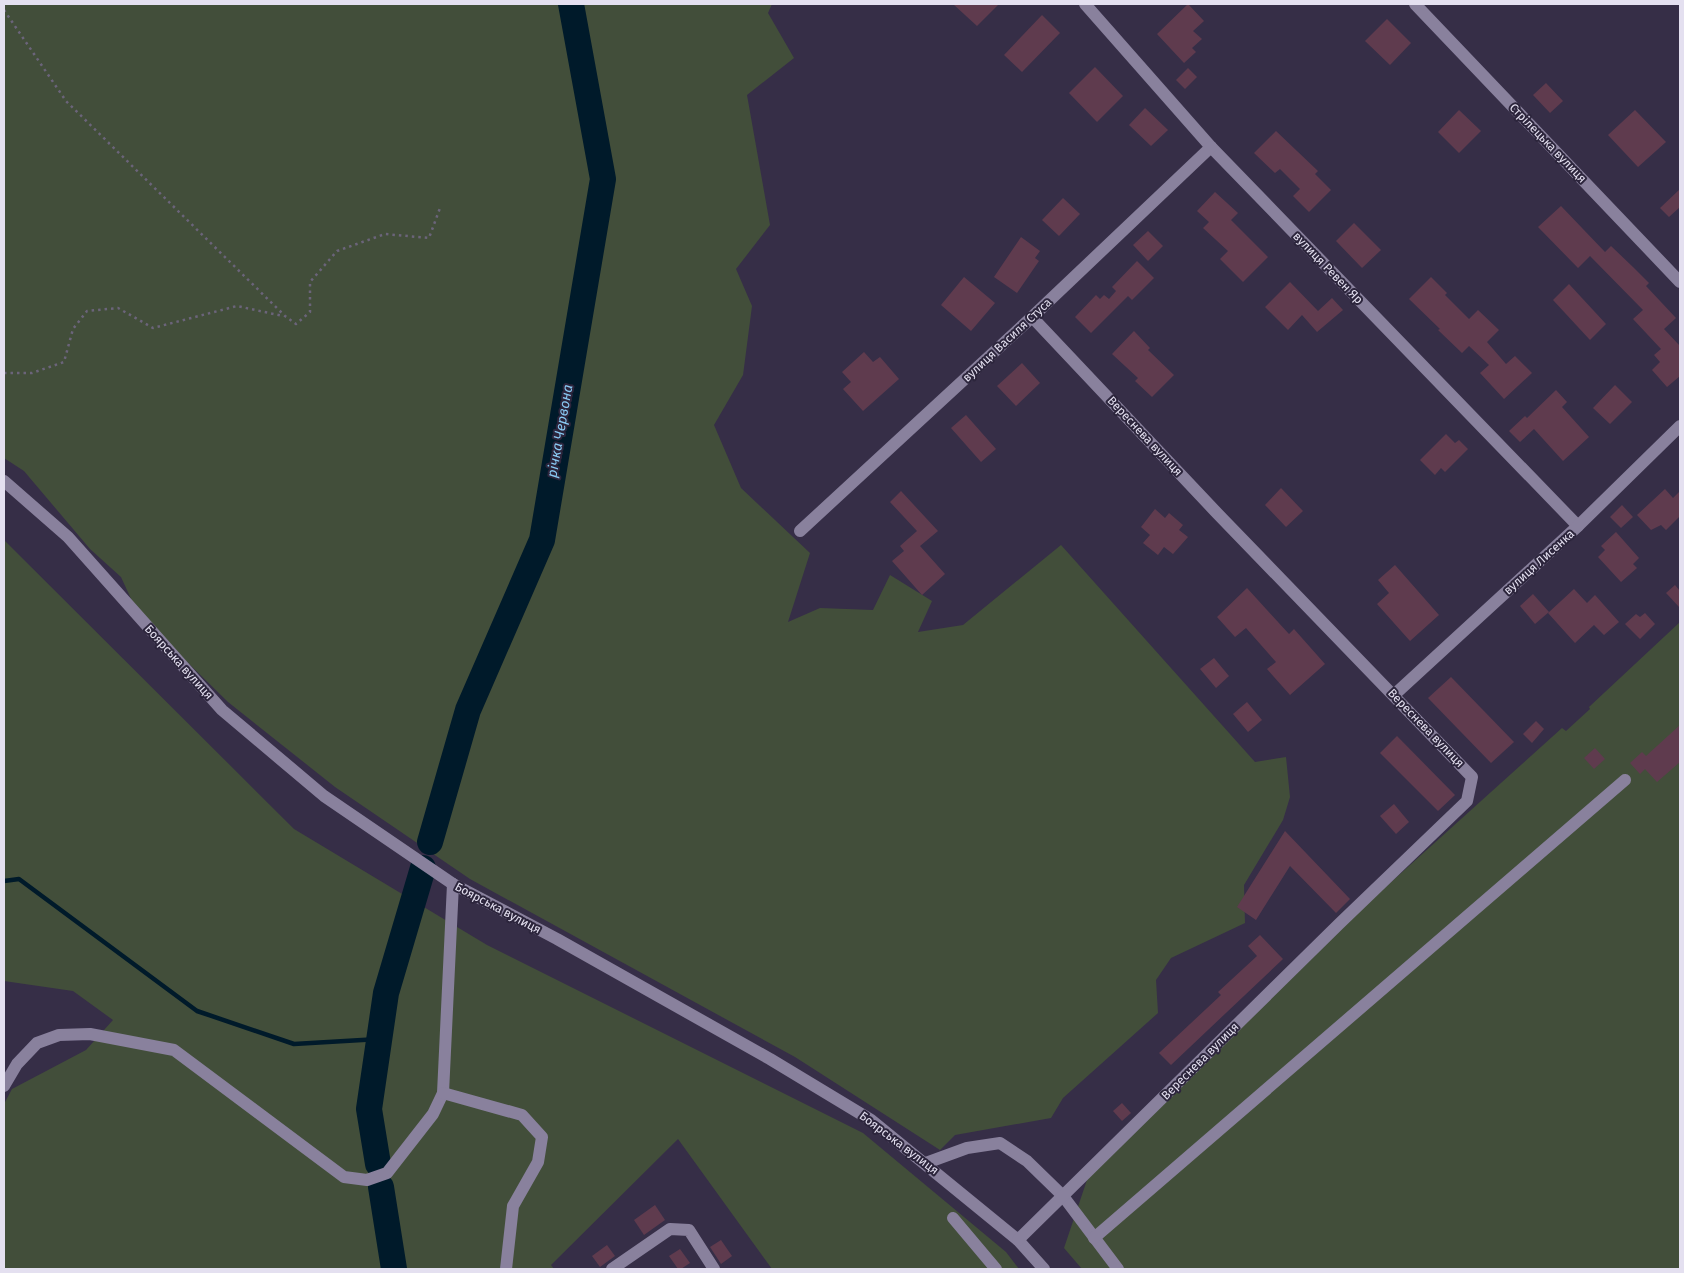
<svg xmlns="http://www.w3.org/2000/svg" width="1684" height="1273" font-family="'Fira Sans',sans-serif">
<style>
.green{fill:#424e3a}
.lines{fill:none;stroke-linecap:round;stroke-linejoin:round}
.stream{stroke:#001a2a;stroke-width:4.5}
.river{stroke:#001a2a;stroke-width:26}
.building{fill:#5f3b4e}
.path{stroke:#6b647a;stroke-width:2.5;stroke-dasharray:2.5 4;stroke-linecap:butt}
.minor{stroke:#89819d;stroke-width:12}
.labels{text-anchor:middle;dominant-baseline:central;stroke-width:4;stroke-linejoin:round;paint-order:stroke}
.street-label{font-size:12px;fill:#e4e0f0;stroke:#2c253c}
.water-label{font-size:14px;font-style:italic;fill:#89c9f3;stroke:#2c253c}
</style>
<rect width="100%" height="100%" fill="#362e47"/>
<g class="green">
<path d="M4,4H772L768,13L794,58L747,95L770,225L736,269L752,306L743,375L714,425L741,488L810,553L788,622L820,608L873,610L890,575L932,601L918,632L963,625L1061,545L1255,762L1286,757L1290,797L1283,820L1244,885L1245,923L1171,958L1156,980L1158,1013L1063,1098L1051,1118L955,1135L940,1150L795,1057L470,879L335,787L228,702L138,614L121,577L90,549L24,471L4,458Z"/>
<path d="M4,540L294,829L487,945L863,1133L1006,1252L1019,1269H772L678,1139L551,1265L554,1269H4V1104L12,1089L86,1050L113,1020L73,991L4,981Z"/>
<path d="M1680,622V1269H1082L1064,1248L1088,1177L1196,1058L1562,728L1566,731L1590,709L1589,707Z"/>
</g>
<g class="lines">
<path class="stream" d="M4,881L19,879L197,1011L294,1044L379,1039"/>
<g class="river">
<path d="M430,842L468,710L542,540L603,179L571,4"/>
<path d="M378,1164L369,1109L386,993L423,868"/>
<path d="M381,1187L394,1269"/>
</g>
</g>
<g class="building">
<path d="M953,4H999L977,26Z"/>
<path d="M1188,4L1204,21L1193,31L1202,39L1192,48L1196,52L1184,63L1157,34Z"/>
<path d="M1042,15L1060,33L1022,72L1004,55Z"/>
<path d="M1387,19L1411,43L1390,65L1365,41Z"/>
<path d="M1095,67L1123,96L1097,122L1069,93Z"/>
<path d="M1188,68L1197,77L1185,89L1176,80Z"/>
<path d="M1546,83L1563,101L1550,113L1533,95Z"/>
<path d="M1145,108L1168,130L1151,146L1129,125Z"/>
<path d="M1459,110L1481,131L1459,153L1438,132Z"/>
<path d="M1635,110L1666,142L1638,167L1608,135Z"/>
<path d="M1276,131L1318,171L1315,174L1331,190L1309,212L1293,196L1300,189L1280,169L1275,173L1254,153Z"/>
<path d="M1680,189V207L1669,217L1660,208Z"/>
<path d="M1215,192L1238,213L1231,220L1268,257L1243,282L1220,259L1228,251L1203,228L1209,222L1197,211Z"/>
<path d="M1063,198L1080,214L1059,236L1042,220Z"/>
<path d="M1561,206L1605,252L1611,246L1633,267L1649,283L1646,286L1676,318L1664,329L1680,346V376L1667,387L1652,370L1660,362L1654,355L1661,349L1633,319L1643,310L1590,256L1578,268L1538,227Z"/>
<path d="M1354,223L1381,250L1362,268L1336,241Z"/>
<path d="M1148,231L1163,246L1148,261L1133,245Z"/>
<path d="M1021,237L1040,251L1035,258L1039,261L1017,293L994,277Z"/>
<path d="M1137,261L1154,278L1132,300L1128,296L1091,333L1075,317L1096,295L1100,299L1104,295L1109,299L1116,291L1112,287Z"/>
<path d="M964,277L995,303L971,331L941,305Z"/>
<path d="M1431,277L1447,293L1445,295L1469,319L1478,310L1499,330L1487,342L1506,364L1515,356L1532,373L1504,399L1480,373L1489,365L1469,346L1462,353L1438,330L1440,329L1409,299Z"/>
<path d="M1290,282L1318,311L1332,298L1343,310L1317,332L1302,315L1288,330L1265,307Z"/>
<path d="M1569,284L1606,324L1590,340L1553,300Z"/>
<path d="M1134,331L1150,348L1148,350L1174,375L1152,397L1135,381L1138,378L1112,354Z"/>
<path d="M864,352L873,362L880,357L899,379L863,411L843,389L851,382L842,372Z"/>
<path d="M1022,363L1040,383L1016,406L997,386Z"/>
<path d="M1615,385L1632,402L1610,424L1593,408Z"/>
<path d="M1556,390L1567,402L1562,407L1589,437L1563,461L1534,429L1520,442L1509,431L1525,416L1527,418Z"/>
<path d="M966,415L996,449L981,462L951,428Z"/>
<path d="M1446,434L1455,443L1459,440L1468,449L1445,472L1441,468L1435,475L1420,460Z"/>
<path d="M1281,488L1303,511L1286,527L1265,505Z"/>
<path d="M1665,489L1673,498L1680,491V516L1666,530L1661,525L1651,530L1637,515Z"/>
<path d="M901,491L938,531L920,546L945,574L922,595L892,561L904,551L900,546L917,531L890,502Z"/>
<path d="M1622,505L1633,517L1621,528L1610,517Z"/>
<path d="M1155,509L1165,518L1169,513L1183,525L1179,530L1188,537L1173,554L1164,547L1158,555L1143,543L1150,535L1141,527Z"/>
<path d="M1616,532L1639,558L1633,564L1637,568L1621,582L1598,557L1605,550L1601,546Z"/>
<path d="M1395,565L1439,615L1410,641L1377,604L1389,593L1378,580Z"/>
<path d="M1675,585L1680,591V608L1666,593Z"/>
<path d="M1247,588L1289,634L1294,629L1325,664L1290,695L1267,669L1276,662L1246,628L1235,637L1217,617Z"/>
<path d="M1574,589L1587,603L1595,595L1619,622L1604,635L1594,625L1575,643L1548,613Z"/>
<path d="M1533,594L1549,612L1535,624L1520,606Z"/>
<path d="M1645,613L1655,624L1640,639L1625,624L1636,614L1640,617Z"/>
<path d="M1214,658L1229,676L1216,688L1200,669Z"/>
<path d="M1451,677L1514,742L1491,763L1428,698Z"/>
<path d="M1247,702L1262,720L1248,732L1233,714Z"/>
<path d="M1536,721L1544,729L1532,743L1523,734Z"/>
<path d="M1680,725V762L1657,782L1645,769L1640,774L1630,763L1642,752L1646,756Z"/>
<path d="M1397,736L1455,795L1438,811L1380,753Z"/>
<path d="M1595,748L1605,759L1594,769L1584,758Z"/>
<path d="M1394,804L1409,822L1396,834L1380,816Z"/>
<path d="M1285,831L1350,899L1336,913L1290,866L1256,920L1237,907Z"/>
<path d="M1260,935L1283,959L1171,1065L1159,1053L1221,995L1218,992L1257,956L1248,946Z"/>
<path d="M1122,1103L1131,1113L1122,1121L1113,1111Z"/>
<path d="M655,1205L665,1220L644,1235L634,1220Z"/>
<path d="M721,1240L732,1256L721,1264L710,1247Z"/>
<path d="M607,1245L615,1256L600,1267L592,1256Z"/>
<path d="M680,1249L690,1263L681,1269H678L669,1256Z"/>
</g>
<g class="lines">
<g class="path">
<path d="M4,10L66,101L285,316L296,324L310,312V282L337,251L385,234L429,238L440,208"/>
<path d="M4,373H32L64,362L73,329L87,311L118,308L153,328L237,306L283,316"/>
</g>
<g class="minor">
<path d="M1085,4L1211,147L1578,526"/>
<path d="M1415,4L1680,282"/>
<path d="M4,481L68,537L222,710L324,796L453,884L557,939L770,1059L871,1120L1018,1240L1044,1269"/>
<path d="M800,531L1032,317L1211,147"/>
<path d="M1394,695L1578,526L1680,426"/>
<path d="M4,1086L17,1064L37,1043L59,1035L90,1034L174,1050L344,1177L367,1180L387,1173L433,1114L443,1093L453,884"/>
<path d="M443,1093L522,1115L542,1137L538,1162L513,1206L506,1269"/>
<path d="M926,1163L967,1148L1000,1143L1027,1161L1063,1196L1118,1269"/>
<path d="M953,1218L996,1269"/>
<path d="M1094,1238L1625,780"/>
<path d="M1018,1240L1339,924L1467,801L1472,777L1215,511L1032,317"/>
<path d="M612,1269L670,1229L689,1230L714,1269"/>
</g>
</g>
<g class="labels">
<g class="street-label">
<text transform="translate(1548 143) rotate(46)">Стрілецька вулиця</text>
<text transform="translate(1328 268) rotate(46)">вулиця Ревен Яр</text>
<text transform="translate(1007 340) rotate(-43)">вулиця Василя Стуса</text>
<text transform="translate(1145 436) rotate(47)">Вереснева вулиця</text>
<text transform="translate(1539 562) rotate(-42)">вулиця Лисенка</text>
<text transform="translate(179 662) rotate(48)">Боярська вулиця</text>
<text transform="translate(1426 728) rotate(46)">Вереснева вулиця</text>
<text transform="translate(498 908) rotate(28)">Боярська вулиця</text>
<text transform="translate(1200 1061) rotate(-45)">Вереснева вулиця</text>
<text transform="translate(899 1143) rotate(37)">Боярська вулиця</text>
</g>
<g class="water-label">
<text transform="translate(560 431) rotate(-80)">річка Червона</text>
</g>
</g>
<rect width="1684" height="1273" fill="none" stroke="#e4e0f0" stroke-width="10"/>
</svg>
